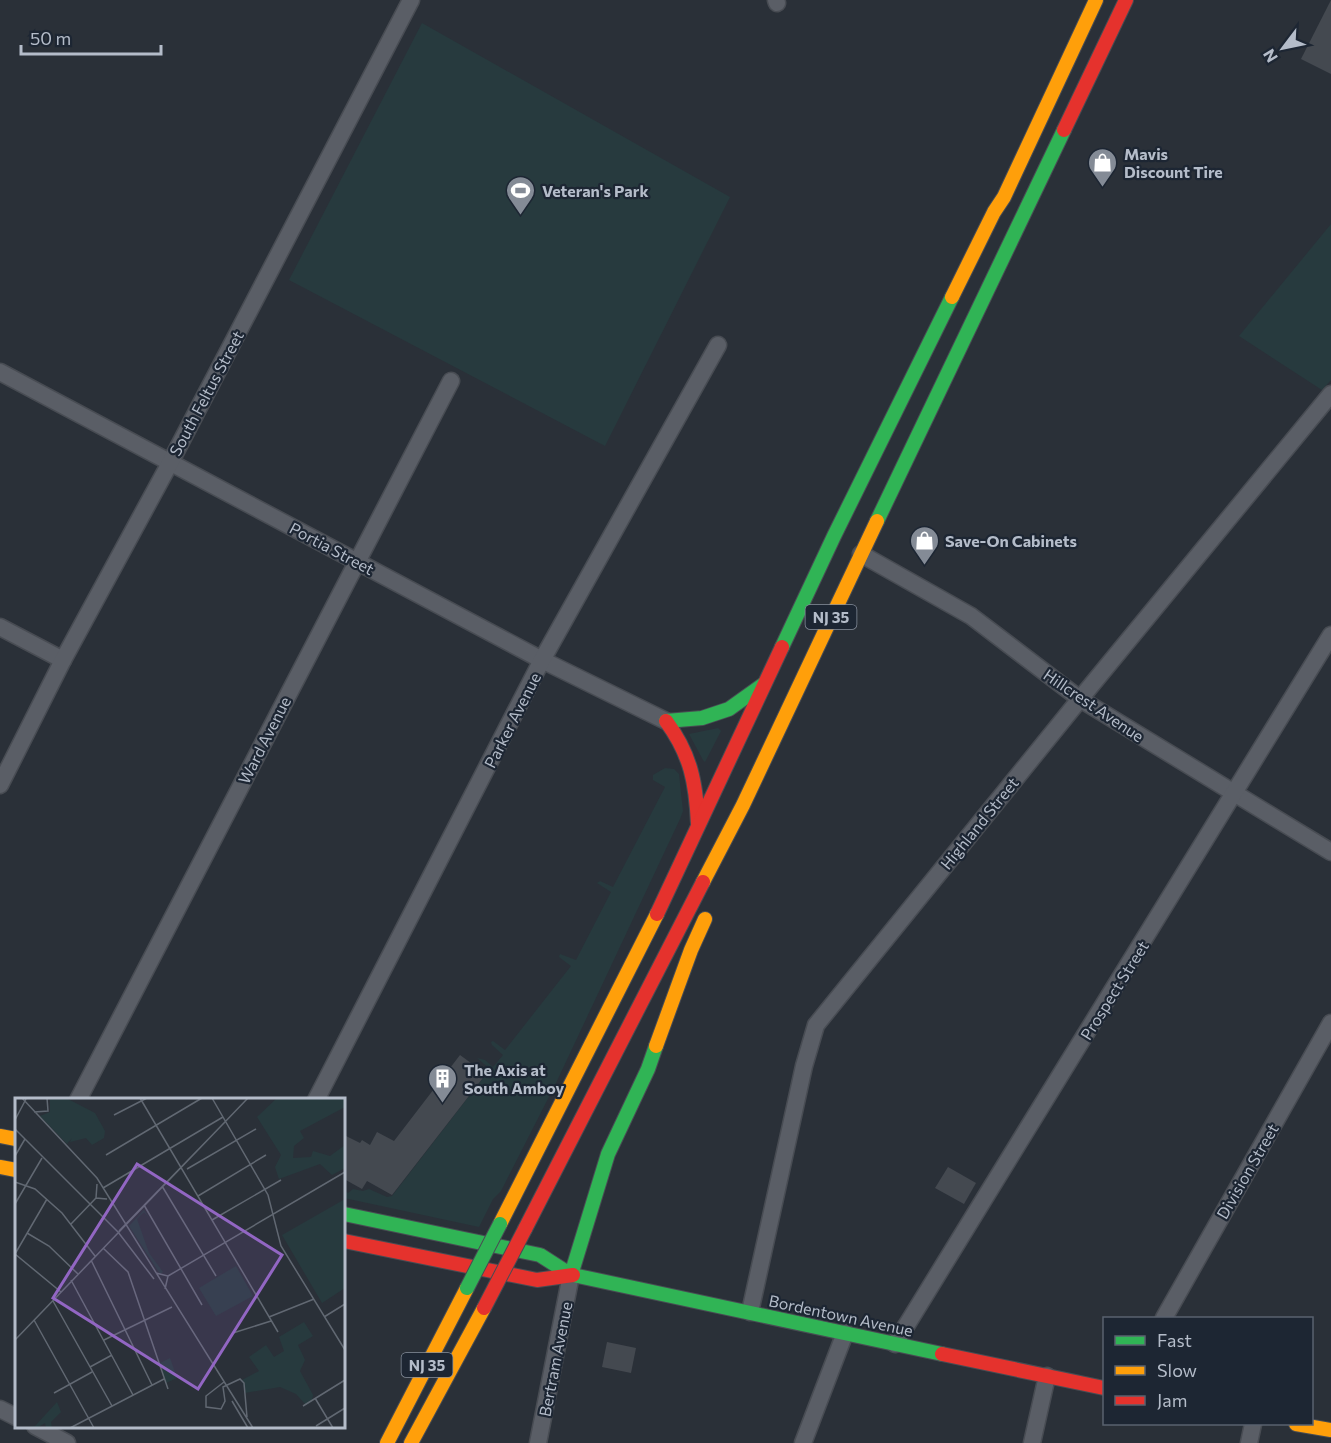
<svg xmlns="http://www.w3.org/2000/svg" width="1331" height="1443" font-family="Commissioner,sans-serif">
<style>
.green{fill:#273a3e}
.building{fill:#444950}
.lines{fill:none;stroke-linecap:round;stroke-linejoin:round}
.street-casing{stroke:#484c53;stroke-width:19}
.fast-casing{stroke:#484c53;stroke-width:16}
.slow-casing{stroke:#484c53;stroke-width:16}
.jam-casing{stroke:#484c53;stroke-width:16}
.street{stroke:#5a5e66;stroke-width:16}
.fast{stroke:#30b455;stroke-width:14}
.slow{stroke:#ff9f0a;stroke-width:14}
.jam{stroke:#e5322d;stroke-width:14}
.fast-bridge-casing{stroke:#474c53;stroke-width:16;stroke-linecap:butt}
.jam-bridge-casing{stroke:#474c53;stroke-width:16;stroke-linecap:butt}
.fast-bridge{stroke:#30b455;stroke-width:14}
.jam-bridge{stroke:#e5322d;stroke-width:14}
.labels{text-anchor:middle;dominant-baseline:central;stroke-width:4.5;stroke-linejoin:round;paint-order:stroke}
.shield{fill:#1d2633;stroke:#878f9c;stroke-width:1.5}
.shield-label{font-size:15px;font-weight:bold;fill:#b4bcc9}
.poi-label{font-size:16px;font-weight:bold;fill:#b4bcc9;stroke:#1d2633;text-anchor:start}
.street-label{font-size:16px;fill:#b4bcc9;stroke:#1d2633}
.inset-road{fill:none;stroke:#616872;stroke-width:1.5}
.view{fill:#9266c3;fill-opacity:0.15;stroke:#9266c3;stroke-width:3}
.inset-edge{fill:none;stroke:#b4bcc9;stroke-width:3}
</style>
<rect width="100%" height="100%" fill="#2a3038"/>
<g class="green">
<path d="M422,23L730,197L605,446L289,280Z"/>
<path d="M1331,224V380L1322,390L1239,336Z"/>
<path d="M718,728L721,731L705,762L703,760L689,734Z"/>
<path d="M665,768L674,769L679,774L683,811L680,819L556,1083L501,1191L493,1199L479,1227L344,1198V1190L348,1193L353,1189L363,1191L369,1189L387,1197L392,1196L490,1069L477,1058L485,1060L493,1067L503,1055L492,1045L491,1042L493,1041L505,1050L571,966L559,957L560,954L576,960L611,892L597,883L600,881L613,887L665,787L653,780V775Z"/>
</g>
<g class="building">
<path d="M1331,0V74L1301,59Z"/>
<path d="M460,1055L486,1074L392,1195L367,1181L362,1189L344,1179V1135L360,1143L362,1140L370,1145L377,1132L394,1141Z"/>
<path d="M948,1167L976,1183L964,1204L935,1188Z"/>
<path d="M607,1342L636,1348L631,1373L602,1367Z"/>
</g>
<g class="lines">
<defs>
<g id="street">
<path d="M776,0L777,3"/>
<path d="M0,372L542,660L666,721"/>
<path d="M861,554L971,616L1080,699L1331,852"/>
<path d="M0,627L63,660"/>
<path d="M0,785L63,660L170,463L411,0"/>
<path d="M78,1100L451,381"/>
<path d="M316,1100L542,660L718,345"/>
<path d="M750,1312L804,1066L816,1025L1080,699L1331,394"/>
<path d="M1164,1318L1331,1023"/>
<path d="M895,1344L1331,635"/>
<path d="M0,1409L16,1417"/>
<path d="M35,1426L67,1443"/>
<path d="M538,1443L571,1275"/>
<path d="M803,1443L845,1333"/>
<path d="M1032,1443L1047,1376"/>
<path d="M1249,1443L1253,1424"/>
</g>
<g id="fast">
<path d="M877,521L1064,130"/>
<path d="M782,647L834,536L952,297"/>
<path d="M666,721L702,718L729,709L764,684"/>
<path d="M344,1214L540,1255L571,1275"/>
<path d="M571,1275L608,1154L648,1069L656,1046"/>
<path d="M573,1275L942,1354"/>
</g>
<g id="slow">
<path d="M952,297L994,212L1004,197L1096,0"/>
<path d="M703,882L743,805L877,521"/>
<path d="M656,1046L691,950L705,919"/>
<path d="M0,1136L16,1139"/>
<path d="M0,1167L16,1170"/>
<path d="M500,1224L657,914"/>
<path d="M1296,1424L1331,1430"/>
<path d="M387,1443L467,1288"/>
<path d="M411,1443L484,1308"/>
</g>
<g id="jam">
<path d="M1064,130L1126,0"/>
<path d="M666,721C691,755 696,783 698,824"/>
<path d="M657,914L782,647"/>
<path d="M525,1229L703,882"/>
<path d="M344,1241L537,1280L573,1275"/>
<path d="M942,1354L1104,1388"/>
</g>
</defs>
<use href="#street" class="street-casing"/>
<use href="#fast" class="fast-casing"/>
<use href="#slow" class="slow-casing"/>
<use href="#jam" class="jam-casing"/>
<use href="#street" class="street"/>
<use href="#fast" class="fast"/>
<use href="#slow" class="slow"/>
<use href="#jam" class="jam"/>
<defs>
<path id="fast-bridge" d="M467,1288L500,1224"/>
<path id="jam-bridge" d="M484,1308L525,1229"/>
</defs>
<use href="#fast-bridge" class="fast-bridge-casing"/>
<use href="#jam-bridge" class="jam-bridge-casing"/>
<use href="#fast-bridge" class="fast-bridge"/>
<use href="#jam-bridge" class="jam-bridge"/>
</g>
<defs>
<symbol id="shop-pin" viewBox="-11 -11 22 30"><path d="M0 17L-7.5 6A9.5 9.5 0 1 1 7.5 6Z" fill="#848b96" stroke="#1d2633"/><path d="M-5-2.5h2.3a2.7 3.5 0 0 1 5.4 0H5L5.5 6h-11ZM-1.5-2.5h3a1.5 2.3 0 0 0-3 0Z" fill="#fff"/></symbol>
<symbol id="stadium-pin" viewBox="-11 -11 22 30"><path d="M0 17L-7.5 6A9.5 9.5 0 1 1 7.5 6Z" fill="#848b96" stroke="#1d2633"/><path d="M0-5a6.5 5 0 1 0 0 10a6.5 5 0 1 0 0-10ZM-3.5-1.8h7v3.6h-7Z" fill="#fff"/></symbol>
<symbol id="building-pin" viewBox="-11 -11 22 30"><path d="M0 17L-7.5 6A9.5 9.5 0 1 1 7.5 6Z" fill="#848b96" stroke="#1d2633"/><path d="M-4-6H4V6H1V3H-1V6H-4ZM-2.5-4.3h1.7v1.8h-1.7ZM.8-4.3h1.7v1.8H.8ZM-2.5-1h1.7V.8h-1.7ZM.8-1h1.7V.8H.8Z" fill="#fff"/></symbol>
</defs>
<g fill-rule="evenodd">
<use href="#shop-pin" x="1086" y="146" width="33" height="45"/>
<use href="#stadium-pin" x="504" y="174" width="33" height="45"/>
<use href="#shop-pin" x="908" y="524" width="33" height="45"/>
<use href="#building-pin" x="426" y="1062" width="33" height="45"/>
</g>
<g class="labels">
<g class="shield">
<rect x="805.5" y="605" width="51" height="24" rx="4.5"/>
<rect x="401.5" y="1353" width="51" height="24" rx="4.5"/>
</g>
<g class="shield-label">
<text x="831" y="617">NJ 35</text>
<text x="427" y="1365">NJ 35</text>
</g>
<g class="poi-label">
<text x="1124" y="153">Mavis<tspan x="1124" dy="18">Discount Tire</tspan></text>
<text x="542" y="190">Veteran's Park</text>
<text x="945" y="540">Save-On Cabinets</text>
<text x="464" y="1069">The Axis at<tspan x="464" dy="18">South Amboy</tspan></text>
</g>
<g class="street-label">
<text transform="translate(206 393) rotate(-62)">South Feltus Street</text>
<text transform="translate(332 548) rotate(28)">Portia Street</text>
<text transform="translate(1094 705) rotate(34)">Hillcrest Avenue</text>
<text transform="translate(512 720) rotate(-63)">Parker Avenue</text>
<text transform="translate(264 740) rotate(-63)">Ward Avenue</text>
<text transform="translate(979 823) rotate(-51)">Highland Street</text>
<text transform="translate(1114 990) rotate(-58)">Prospect Street</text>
<text transform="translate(1247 1171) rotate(-60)">Division Street</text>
<text transform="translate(841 1315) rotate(12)">Bordentown Avenue</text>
<text transform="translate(555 1359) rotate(-79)">Bertram Avenue</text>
</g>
</g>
<g transform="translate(15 1098)">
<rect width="330" height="330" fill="#2a3038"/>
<path d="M35,0H51L80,15L90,33L89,40L77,47L71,40L55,44L57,40L52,46L25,18L35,14ZM262,0H330V9L285,33L289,40L279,48L278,60L296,59L298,53L315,58L330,47V70L317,77L305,66L264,81L260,69L266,57L242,19ZM330,101V190L307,205L267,137ZM129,112L134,120L129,114L122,121L134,155L148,174L145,176L114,128ZM221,168L238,198L201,218L184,190ZM289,224L298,238L283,247L290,262L285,273L298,297L297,303L291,307L281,296L265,289L230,295L227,282L244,273L234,259L251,247L259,259L269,253L264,239ZM155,260L162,280L151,285L145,265ZM42,304L46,314L36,324L37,330H31L30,325L22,330H8L20,328Z" fill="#273a3e"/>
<path class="inset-road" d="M7,0L82,80L238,330M125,0L263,234M197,0L253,97L266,148L330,252M19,14L33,13L32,0M99,17L132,0M0,22L11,1M0,31L103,134M91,57L187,0M0,58L10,41M172,71L241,31M0,84L20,91L47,115L80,158M82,86L81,100L92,101M147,88L201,178M88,90L208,19M183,98L251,57M0,106L27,60M129,107L187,207M197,122L266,82M56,126L81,100M104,133L210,24M103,134L139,181M12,135L34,148L63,176M88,150L113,174L153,291M0,156L32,101M0,156L46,194M76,162L137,287M141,175L153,178L150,191M153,178L330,74M56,182L118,297M38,203L97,308M254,219L299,201M309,219L330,206M19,222L79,330M218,235L256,223M0,242L233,0M89,242L157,209M75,269L97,257M209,284L191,298V309L206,311L210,303L208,289L225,281L229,285L232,319M39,295L77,274M300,300L318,330M217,303L233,330M288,308L330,282M301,328L330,310M55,330L149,281"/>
<path class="view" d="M122,66L267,157L183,291L38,200Z"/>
<rect width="330" height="330" class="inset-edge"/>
</g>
<rect x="1103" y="1317" width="210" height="108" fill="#1d2633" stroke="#59626f" stroke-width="1.5"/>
<rect x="1115" y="1336" width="30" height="9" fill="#30b455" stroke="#59626f" stroke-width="1.5"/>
<text x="1157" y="1347" font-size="18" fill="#b4bcc9">Fast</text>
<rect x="1115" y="1366" width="30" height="9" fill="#ff9f0a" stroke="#59626f" stroke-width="1.5"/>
<text x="1157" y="1377" font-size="18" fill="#b4bcc9">Slow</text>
<rect x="1115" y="1396" width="30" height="9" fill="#e5322d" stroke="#59626f" stroke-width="1.5"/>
<text x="1157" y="1407" font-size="18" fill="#b4bcc9">Jam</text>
<g transform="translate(1283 48) rotate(238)" stroke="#1d2633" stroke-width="4.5" paint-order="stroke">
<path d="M0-4.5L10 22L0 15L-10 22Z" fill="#b4bcc9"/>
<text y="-9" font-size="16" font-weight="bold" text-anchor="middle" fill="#b4bcc9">N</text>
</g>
<path d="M21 45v9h140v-9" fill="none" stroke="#b4bcc9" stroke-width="3"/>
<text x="30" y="45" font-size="18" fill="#b4bcc9" stroke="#1d2633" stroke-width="4.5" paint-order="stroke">50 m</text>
</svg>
